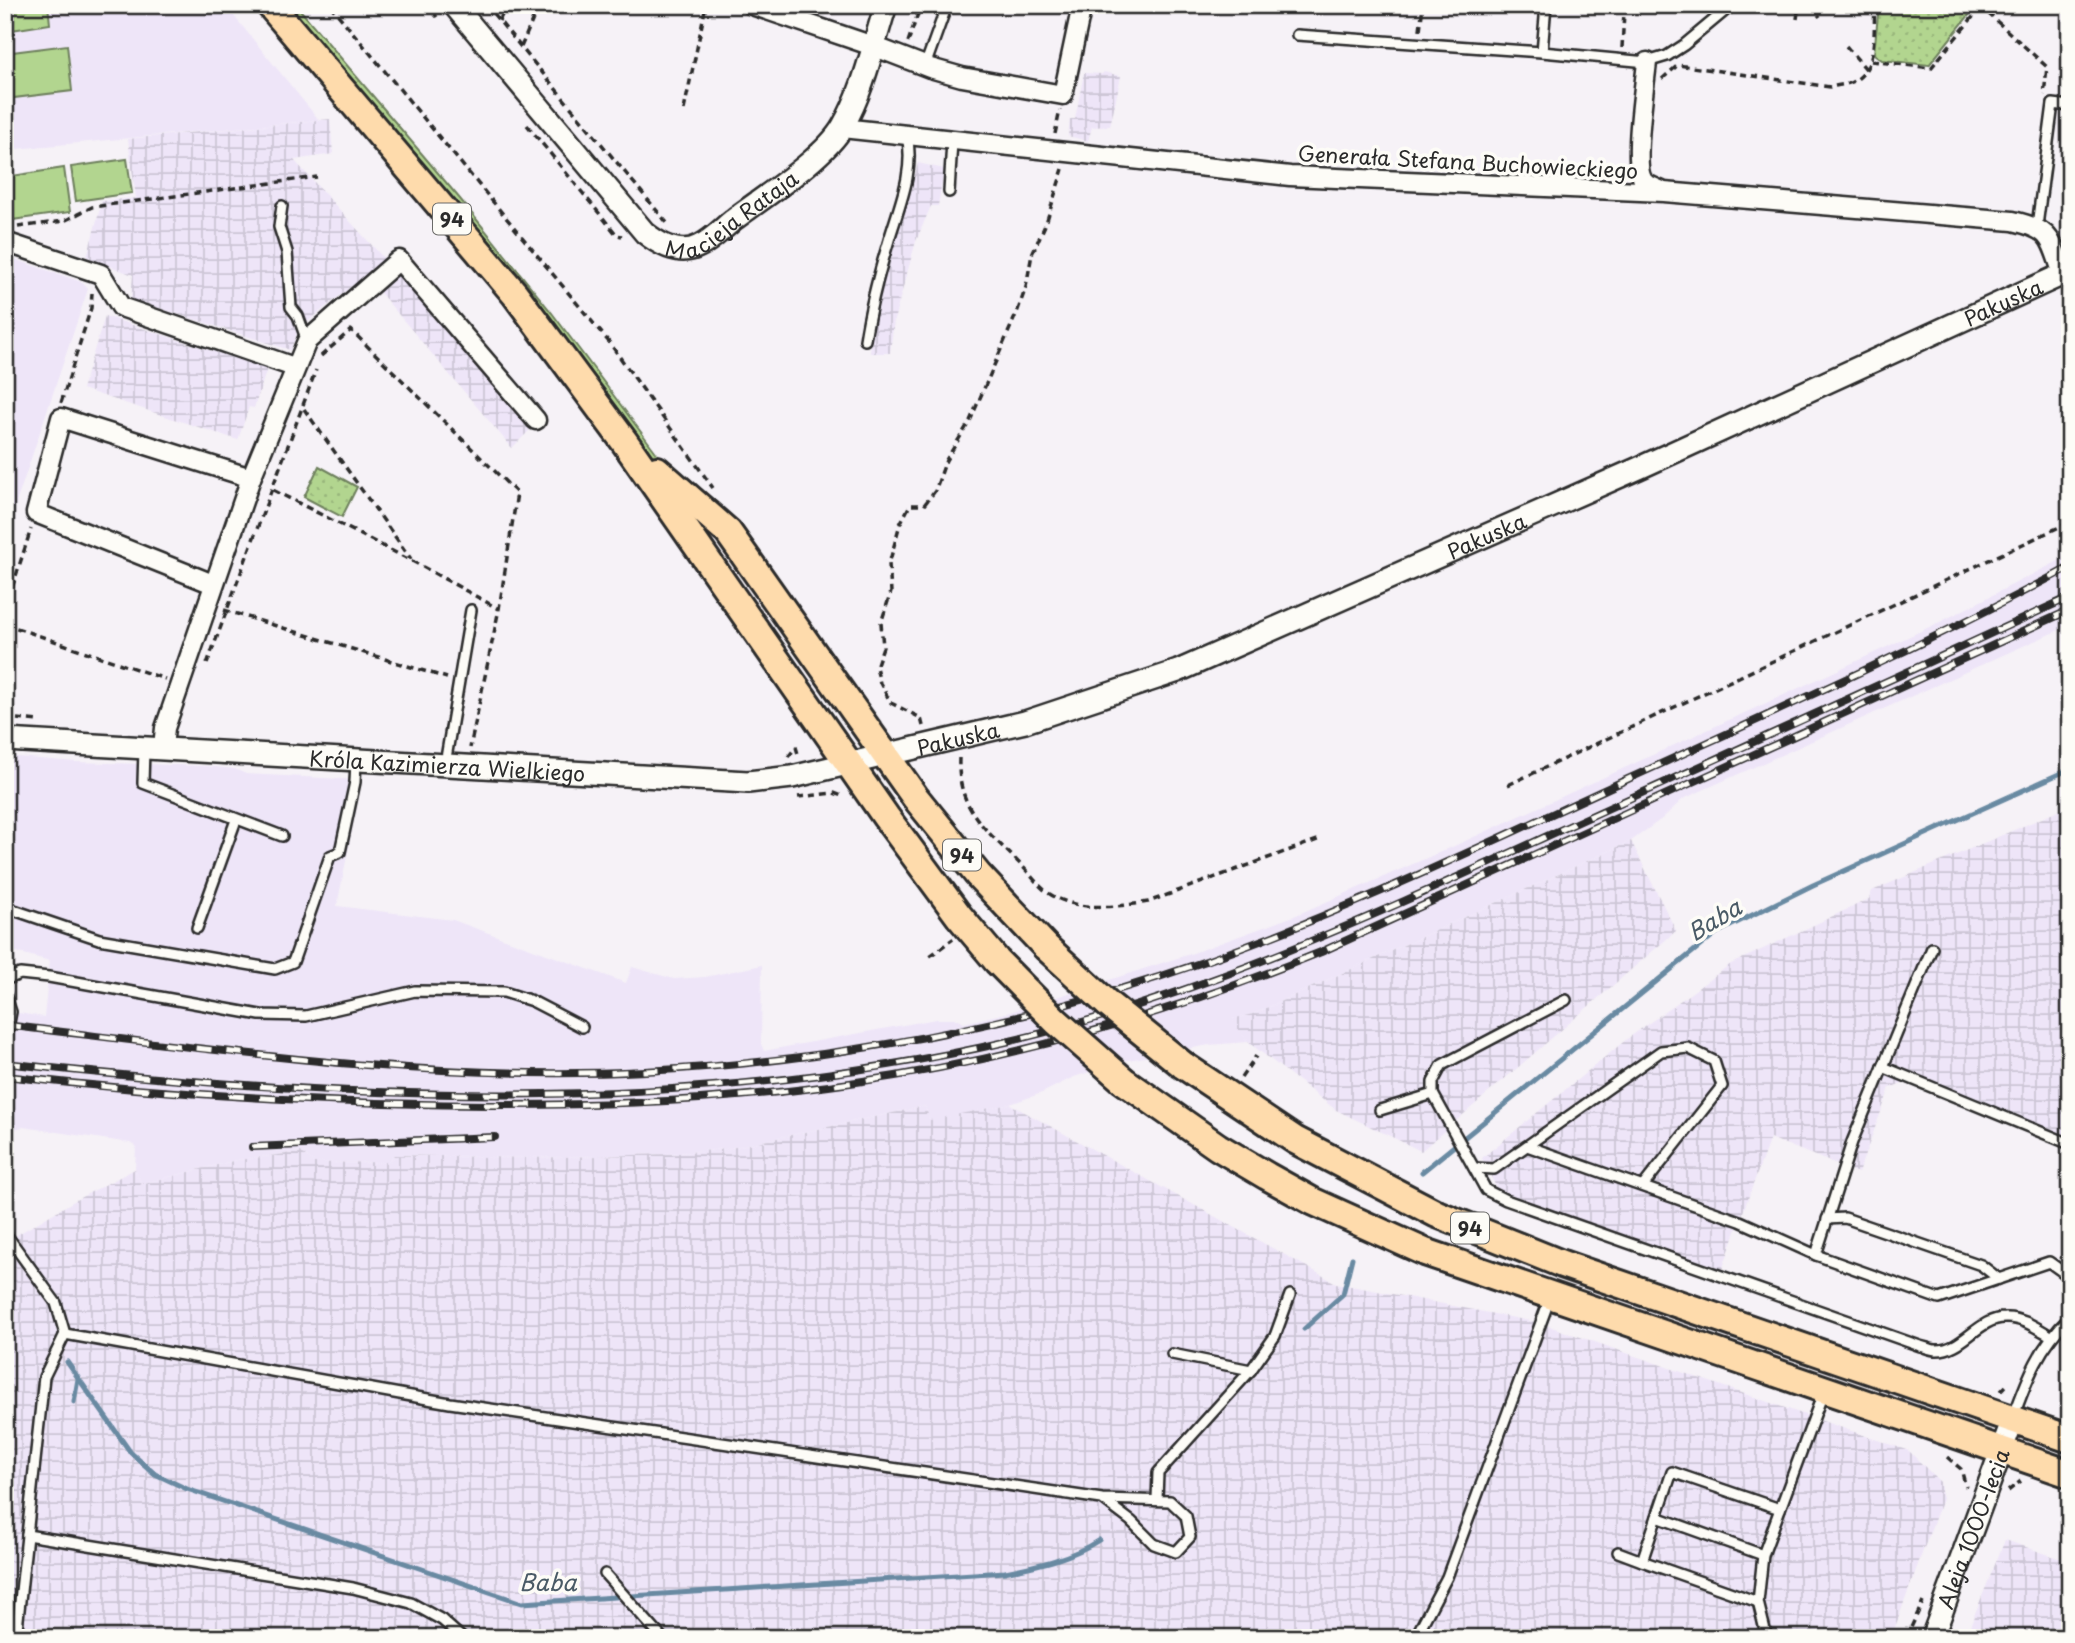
<svg xmlns="http://www.w3.org/2000/svg" width="2075" height="1643" font-family="'Playpen Sans',sans-serif">
<style>
.built{fill:#eee5f8}
.industrial{fill:url(#industrial-grid)}
.grass{fill:#b2d58f;stroke:#6e805d;stroke-width:2}
.park{fill:url(#park-dots);stroke:#6e805d;stroke-width:2}
.lines{fill:none;stroke-linecap:round;stroke-linejoin:round}
.stream{stroke:#698aa2;stroke-width:5}
.service-casing{stroke:#2b2b2b;stroke-width:14}
.minor-casing{stroke:#2b2b2b;stroke-width:23}
.tertiary-casing{stroke:#2b2b2b;stroke-width:26}
.primary-casing{stroke:#2b2b2b;stroke-width:32}
.path{stroke:#2b2b2b;stroke-width:3.5;stroke-dasharray:7 5;stroke-linecap:butt}
.service{stroke:#fdfcf7;stroke-width:9}
.minor{stroke:#fdfcf7;stroke-width:18}
.tertiary{stroke:#fdfcf7;stroke-width:21}
.primary{stroke:#fedbac;stroke-width:26}
.rail-casing{stroke:#2b2b2b;stroke-width:8}
.rail{stroke:#fdfcf7;stroke-width:5;stroke-dasharray:16;stroke-linecap:butt}
.primary-bridge-casing{stroke:#2b2b2b;stroke-width:32;stroke-linecap:butt}
.primary-bridge{stroke:#fedbac;stroke-width:26}
.labels{text-anchor:middle;dominant-baseline:central;stroke-width:7;stroke-linejoin:round;paint-order:stroke}
.shield{fill:#fdfcf7;stroke:#6a6a68;stroke-width:2}
.shield-label{font-size:19px;font-weight:bold;fill:#2b2b2b}
.street-label{font-size:21px;fill:#2b2b2b;stroke:#fdfcf7}
.water-label{font-size:23px;font-style:italic;fill:#4a5b66;stroke:#fdfcf7}
</style>
<defs>
<pattern id="industrial-grid" width="8" height="8" patternUnits="userSpaceOnUse" patternTransform="scale(1.75)"><rect width="8" height="8" fill="#eee5f8"/><path d="M0 4h8M4 0v8" fill="none" stroke="#ccc5d5"/></pattern>
<pattern id="park-dots" width="8" height="8" patternUnits="userSpaceOnUse" patternTransform="scale(1.75)"><rect width="8" height="8" fill="#b2d58f"/><path d="M2 2h.1M6 6h.1" fill="none" stroke="#99b77c" stroke-width="1.8" stroke-linecap="round"/></pattern>
</defs>
<rect width="100%" height="100%" fill="#f6f2f7"/>
<filter id="ink" filterUnits="userSpaceOnUse"><feTurbulence type="fractalNoise" baseFrequency=".0143" numOctaves="2"/><feDisplacementMap in="SourceGraphic" scale="14" xChannelSelector="R" yChannelSelector="G"/><feConvolveMatrix kernelMatrix="1 2 1 2 8 2 1 2 1" color-interpolation-filters="sRGB"/></filter>
<g filter="url(#ink)">
<g class="built">
<path d="M5,5H225L319,120L5,150Z"/>
<path d="M5,256L82,282L88,289L5,536Z"/>
<path d="M2070,555V625L1683,799L1663,818L1631,841L1253,1014L1232,1019L1248,1042L1209,1045L1123,1061L1074,1077L1042,1093L1010,1104L930,1121L925,1106L726,1149L667,1154L530,1158L394,1155L388,1162L314,1163L301,1152L237,1160L141,1184L135,1169L136,1146L130,1143L23,1127L5,1131V1011L44,1017L50,961L5,949V756L76,762L207,766L235,769L246,774L362,780L337,906L453,920L626,983L632,967L674,979L705,977L762,965L761,1044L764,1051L936,1019H957L964,1023L1010,1012L1193,953L1294,916L1452,847L1827,675L1942,621Z"/>
</g>
<g class="industrial">
<path d="M1104,72L1121,76L1110,126L1092,127L1088,141L1068,136L1070,119H1075L1084,73L1102,74Z"/>
<path d="M330,119L333,154L294,160L400,276L532,428L512,448L365,275L299,329L290,350L131,299L133,275L87,257L102,201L136,198L128,139Z"/>
<path d="M918,163L944,169L938,206H931L916,241L894,320L890,353H870L874,317L896,235L912,187Z"/>
<path d="M105,316L267,369L254,408L249,407L238,440L82,389Z"/>
<path d="M2063,809L2070,811V1149L1904,1082L1890,1088L1858,1173L1770,1138L1722,1270L1498,1191L1482,1158L1627,1039L1731,964L1869,899L1872,891Z"/>
<path d="M1631,841L1676,931L1421,1151L1336,1110L1248,1042L1231,1019L1253,1014Z"/>
<path d="M1010,1104L1336,1283L1540,1323L1909,1451L1940,1482L1942,1499L1891,1638H5V1242L74,1201L135,1169L141,1184L237,1160L301,1152L314,1163L388,1162L394,1155L530,1158L667,1154L726,1149L925,1106L930,1120Z"/>
<path d="M2005,1540L2070,1562V1638H1965Z"/>
</g>
<g class="grass">
<path d="M5,5H48L50,24L5,31Z"/>
<path d="M283,5H296L460,199L552,313L667,467L652,456L641,443Z"/>
<path d="M67,45L72,91L5,99V53Z"/>
<path d="M127,159L132,193L76,201L71,167Z"/>
<path d="M64,168L70,212L5,221V177Z"/>
</g>
<g class="park">
<path d="M1879,5H1968L1974,9L1929,65L1882,60L1874,54Z"/>
<path d="M319,466L357,487L342,517L304,497Z"/>
</g>
<g class="lines">
<g class="stream">
<path d="M1422,1172L1716,933L1813,885L2070,769"/>
<path d="M1304,1329L1343,1294L1352,1258"/>
<path d="M67,1362L131,1453L155,1474L187,1489L522,1603L1005,1572C1039,1565 1070,1559 1099,1540"/>
<path d="M74,1402L78,1379"/>
</g>
<defs>
<g id="service">
<path d="M1297,35L1542,52L1647,62L1667,56L1684,45L1732,5"/>
<path d="M1542,52L1546,5"/>
<path d="M925,66L947,5"/>
<path d="M949,192L952,141"/>
<path d="M282,206L279,227L287,252L291,307L298,316L307,341"/>
<path d="M2037,226L2053,104L2070,106"/>
<path d="M865,340C870,307 879,273 889,240C899,206 915,171 907,136"/>
<path d="M144,749L143,783L282,836"/>
<path d="M445,764L471,610"/>
<path d="M5,907L99,939L275,969L293,962L330,856L340,852L355,782L356,761"/>
<path d="M197,928L236,820"/>
<path d="M1932,948L1852,1142L1816,1255L1939,1299L2049,1262L2070,1277"/>
<path d="M5,980L20,974L49,977L260,1015L306,1016L415,991L504,992L532,1001L582,1027"/>
<path d="M5,994L11,1012L5,1043"/>
<path d="M1566,1000L1442,1065L1433,1082V1094L1486,1190L1506,1200L1920,1346C1925,1347 1931,1350 1936,1350C1963,1351 1978,1318 2005,1318C2021,1317 2037,1328 2051,1336"/>
<path d="M1883,1067L2070,1144"/>
<path d="M1380,1110L1433,1094"/>
<path d="M1527,1146L1740,1221L1816,1255"/>
<path d="M1474,1168L1494,1169L1661,1051L1688,1048L1714,1061L1722,1086L1643,1186"/>
<path d="M1827,1219L1845,1218L1981,1265L1999,1279"/>
<path d="M5,1233L56,1303L65,1334"/>
<path d="M1172,1354L1251,1370"/>
<path d="M2013,1418C2028,1377 2038,1348 2070,1317"/>
<path d="M1157,1499L1158,1473L1251,1370L1275,1336L1290,1295"/>
<path d="M1657,1517L1763,1555"/>
<path d="M27,1535L353,1588L411,1603L442,1620L462,1638"/>
<path d="M1618,1552L1642,1561"/>
<path d="M605,1574L662,1638"/>
<path d="M1758,1602L1642,1561L1672,1472L1780,1509"/>
<path d="M16,1638L44,1377L65,1334L450,1403L1102,1499L1170,1501L1186,1516L1190,1537L1176,1552L1154,1544L1131,1521L1102,1499"/>
<path d="M975,1638L1050,1637"/>
<path d="M1415,1638L1447,1577L1550,1298"/>
<path d="M1767,1638L1758,1602L1763,1555L1823,1393"/>
</g>
<g id="minor">
<path d="M752,5L873,46L930,68L962,77L1063,95L1082,5"/>
<path d="M1647,62C1645,84 1631,170 1645,183C1649,186 1656,188 1660,190"/>
<path d="M842,128L1290,176L1664,192L2013,221C2053,230 2050,239 2063,274"/>
<path d="M5,242L101,274L121,307L294,367"/>
<path d="M213,584L36,513L61,418L251,478"/>
<path d="M163,747L165,728L251,478L307,341L399,260L536,420"/>
</g>
<g id="tertiary">
<path id="s1" d="M454,5L645,233C659,244 680,256 699,246C711,241 723,228 733,220C762,198 826,157 843,126C864,90 873,45 886,5"/>
<path id="s2" d="M5,740L748,782L792,777L1025,722L1178,671L1639,468L2070,271"/>
<path id="s3" d="M1932,1638L2013,1419"/>
</g>
<g id="primary">
<path d="M270,5L515,294L624,441L886,817L959,916L997,961"/>
<path d="M657,470L728,532L915,797L978,875L1046,947"/>
<path d="M1183,1065L1295,1140L1437,1214L1562,1264L2070,1439"/>
<path d="M1124,1081L1218,1147L1267,1176L1312,1201L1425,1252L2070,1474"/>
</g>
</defs>
<use href="#service" class="service-casing"/>
<use href="#minor" class="minor-casing"/>
<use href="#tertiary" class="tertiary-casing"/>
<use href="#primary" class="primary-casing"/>
<g class="path">
<path d="M330,5L609,342L713,488"/>
<path d="M427,5L437,17"/>
<path d="M486,5L668,224"/>
<path d="M1811,5L1820,17"/>
<path d="M1979,5L2047,67L2044,95"/>
<path d="M1752,13L1756,5"/>
<path d="M1797,19L1799,5"/>
<path d="M499,21L507,5"/>
<path d="M1420,30L1423,5"/>
<path d="M908,42L921,5"/>
<path d="M1846,46L1866,69"/>
<path d="M521,47L539,5"/>
<path d="M1622,48L1624,12"/>
<path d="M1871,61L1931,68L1982,6"/>
<path d="M1662,79L1678,65L1830,87C1837,85 1846,85 1852,82C1879,69 1873,30 1875,5"/>
<path d="M684,110L706,5"/>
<path d="M527,125L617,235L622,236"/>
<path d="M1055,134L1060,110"/>
<path d="M18,227L64,221L92,207L317,177"/>
<path d="M321,356L351,330L517,493L499,609L470,748"/>
<path d="M61,403L91,308L92,293"/>
<path d="M304,409L411,559"/>
<path d="M273,490L412,561L499,609"/>
<path d="M5,610L31,529"/>
<path d="M224,610L447,678"/>
<path d="M5,624L165,679"/>
<path d="M207,664L316,370"/>
<path d="M5,718L39,721"/>
<path d="M923,726L921,718L891,703L880,683L876,667L883,647L881,623L891,592L889,564L900,524L910,505H924L935,491L946,460L970,421L1018,310L1026,287L1032,254L1046,223L1063,169"/>
<path d="M788,757L796,747L799,757"/>
<path d="M959,758C957,810 986,829 1018,862C1037,880 1040,893 1067,902C1092,910 1123,906 1148,902L1320,839"/>
<path d="M1508,785L2070,522"/>
<path d="M798,797L834,793L845,797"/>
<path d="M930,956L953,939"/>
<path d="M1241,1078L1256,1056"/>
<path d="M2001,1391L2009,1383"/>
<path d="M1947,1457L1961,1469L1966,1487"/>
<path d="M2008,1491L2021,1481"/>
<path d="M1906,1638L1923,1602"/>
</g>
<use href="#service" class="service"/>
<use href="#minor" class="minor"/>
<use href="#tertiary" class="tertiary"/>
<use href="#primary" class="primary"/>
<defs>
<g id="rail">
<path d="M5,1025C218,1050 430,1082 645,1071C836,1061 1028,1024 1209,960C1352,909 1490,842 1628,779C1776,711 1926,645 2070,567"/>
<path d="M5,1063C336,1100 683,1117 1010,1041C1205,995 1375,915 1556,832C1728,754 1899,676 2070,597"/>
<path d="M5,1076C143,1092 282,1101 421,1104C564,1107 708,1104 850,1083C1012,1060 1169,1014 1321,952L2070,610"/>
<path d="M252,1147L495,1137"/>
</g>
</defs>
<use href="#rail" class="rail-casing"/>
<use href="#rail" class="rail"/>
<defs>
<g id="primary-bridge">
<path d="M1046,947L1109,1005L1183,1065"/>
<path d="M997,961L1056,1021L1124,1081"/>
</g>
</defs>
<use href="#primary-bridge" class="primary-bridge-casing"/>
<use href="#primary-bridge" class="primary-bridge"/>
</g>
</g>
<g class="labels">
<g class="shield">
<rect x="433" y="203.5" width="38" height="31" rx="5"/>
<rect x="943" y="839.5" width="38" height="31" rx="5"/>
<rect x="1451" y="1212.5" width="38" height="31" rx="5"/>
</g>
<g class="shield-label">
<text x="452" y="219">94</text>
<text x="962" y="855">94</text>
<text x="1470" y="1228">94</text>
</g>
<g class="street-label">
<text transform="translate(1468 161) rotate(3)">Generała Stefana Buchowieckiego</text>
<text stroke="none"><textPath href="#s1" startOffset="399">Macieja Rataja</textPath></text>
<text stroke="none"><textPath href="#s2" startOffset="2093">Pakuska</textPath></text>
<text stroke="none"><textPath href="#s2" startOffset="1526">Pakuska</textPath></text>
<text stroke="none"><textPath href="#s2" startOffset="959">Pakuska</textPath></text>
<text stroke="none"><textPath href="#s2" startOffset="443">Króla Kazimierza Wielkiego</textPath></text>
<text stroke="none"><textPath href="#s3" startOffset="117">Aleja 1000-lecia</textPath></text>
</g>
<g class="water-label">
<text transform="translate(1714 919) rotate(-31)">Baba</text>
<text x="548" y="1581">Baba</text>
</g>
</g>
<rect width="2075" height="1643" fill="none" stroke="#fdfcf7" stroke-width="28"/>
<rect x="14" y="14" width="2047" height="1615" fill="none" stroke="#2b2b2b" stroke-width="2.5" filter="url(#ink)"/>
</svg>
